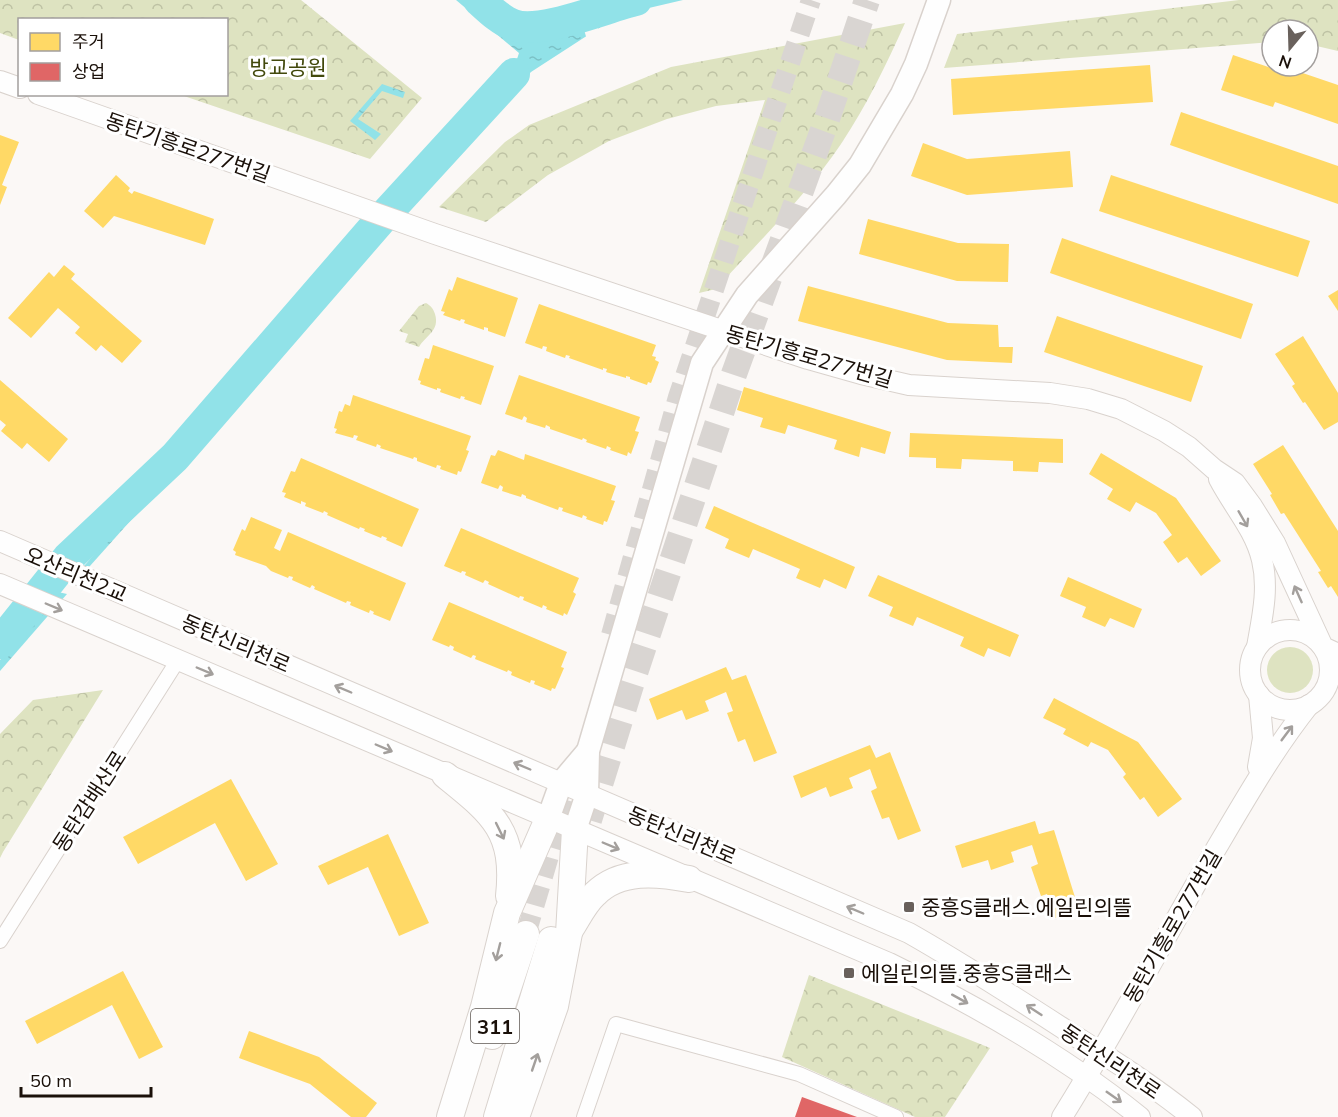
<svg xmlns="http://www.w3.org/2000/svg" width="1338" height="1117" font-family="Mulish,'Noto Sans KR',sans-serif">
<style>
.grass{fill:#dee3c1}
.park{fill:url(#park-crowns)}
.water{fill:url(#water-ripples)}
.pier{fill:#fbf8f6}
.homes{fill:#ffd966}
.shops{fill:#e06666}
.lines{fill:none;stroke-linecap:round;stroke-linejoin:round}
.river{stroke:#91e2e8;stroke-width:32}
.secondary-tunnel{stroke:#d9d5d2;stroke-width:20;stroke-dasharray:20 10;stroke-linecap:butt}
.highway-tunnel{stroke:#d9d5d2;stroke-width:26;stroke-dasharray:26 13;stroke-linecap:butt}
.street-casing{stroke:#d9d2cd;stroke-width:16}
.secondary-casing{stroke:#d9d2cd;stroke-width:22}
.primary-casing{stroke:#d9d2cd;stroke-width:25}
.highway-casing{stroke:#d9d2cd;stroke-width:28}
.street{stroke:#fefefe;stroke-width:14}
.secondary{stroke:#fefefe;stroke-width:20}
.primary{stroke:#fefefe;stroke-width:22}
.highway{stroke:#fefefe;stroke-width:26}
.oneway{stroke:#a39f9c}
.poi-dot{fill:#69615c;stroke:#fff;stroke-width:2}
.labels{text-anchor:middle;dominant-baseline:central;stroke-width:6;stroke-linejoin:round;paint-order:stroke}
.shield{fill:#fff;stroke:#5f5853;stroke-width:1.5}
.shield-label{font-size:20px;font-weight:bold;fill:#1a1009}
.park-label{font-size:21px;fill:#42490c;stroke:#fff}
.street-label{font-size:21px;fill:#1a1009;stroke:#fff}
.poi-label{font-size:21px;fill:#1a1009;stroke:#fff;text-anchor:start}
</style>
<defs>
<pattern id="park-crowns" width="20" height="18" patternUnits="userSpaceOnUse" patternTransform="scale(1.5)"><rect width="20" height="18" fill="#dee3c1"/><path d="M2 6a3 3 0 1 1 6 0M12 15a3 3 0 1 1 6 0" fill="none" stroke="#bec2a4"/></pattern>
<pattern id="water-ripples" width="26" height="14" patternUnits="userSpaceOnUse" patternTransform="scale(1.5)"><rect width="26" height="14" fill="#91e2e8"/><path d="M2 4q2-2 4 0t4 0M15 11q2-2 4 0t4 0" fill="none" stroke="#7cc1c6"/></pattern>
</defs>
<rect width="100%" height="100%" fill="#fbf8f6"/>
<circle class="grass" cx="1290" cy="670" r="23"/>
<g class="park">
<path d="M0,0H301L422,98L370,159L181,95L226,94V20H20L19,40L0,33Z"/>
<path d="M1239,0H1338V51L1308,44V30H1272V42L944,68L957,34Z"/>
<path d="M905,23C886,65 867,105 841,144C806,196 758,242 716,289L699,293L765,100L716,106L667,119L609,141L548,175L486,222L439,207L505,142L529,125L671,67Z"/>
<path d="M426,303C431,306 433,308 435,314C440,331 426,335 419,347L405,342L408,334L399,331L419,306Z"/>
<path d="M103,690L3,852L0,858V734L33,700Z"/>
<path d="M809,975L990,1048L945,1117H915L782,1057Z"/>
</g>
<g class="water">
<path d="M456,0H466L528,42L605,2L615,0H683L619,15L531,72L403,212L399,210L512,74L519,53Z"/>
<path d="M382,84L405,92L403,98L382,91L358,119L381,134L375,140L350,121Z"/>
<path d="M384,224L392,228L73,585L70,582Z"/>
<path d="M58,592L67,594L0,671V660Z"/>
</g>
<g class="pier">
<path d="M592,6L599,32L587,40L579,12Z"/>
<path d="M406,197L417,201L405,214L396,209Z"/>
<path d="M382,222L394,230L380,245L366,241Z"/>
</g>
<g class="homes">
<path d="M1233,55L1283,72L1285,67L1338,85V124L1275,102L1273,107L1221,90Z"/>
<path d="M1150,65L1153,102L953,115L951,79Z"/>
<path d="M1181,112L1338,166V204L1170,145Z"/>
<path d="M0,135L19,142L2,185L7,187L0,205Z"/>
<path d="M923,143L967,159L1070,151L1073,187L967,195L911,176Z"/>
<path d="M116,175L130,188L128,191L132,194L134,191L214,219L205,245L114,216L103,228L84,211Z"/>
<path d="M1111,175L1310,241L1298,277L1099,211Z"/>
<path d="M868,219L958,243L1009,244L1008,282L957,281L859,254Z"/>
<path d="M1062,238L1253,304L1241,339L1050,273Z"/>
<path d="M64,265L75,274L71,279L142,341L122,363L101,345L96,351L75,333L80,327L58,308L31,338L8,318L49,272L54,277Z"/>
<path d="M457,277L518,298L505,337L488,331V328L484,327V330L464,323L465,320L461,319L460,321L443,315L445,312L441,311L449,289L452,291Z"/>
<path d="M808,286L948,323L998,325L999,347H1013L1012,363L947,360L798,321Z"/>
<path d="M1338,290V311L1328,296Z"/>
<path d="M539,304L656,345L652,356L656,357L655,360L659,362L651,383L648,382L647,385L630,379V377L626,376V378L606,372L607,369L603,368V370L569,358L570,356L566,355L565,358L546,351L547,347L543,346L542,349L525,343Z"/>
<path d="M1057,316L1203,366L1191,402L1044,352Z"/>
<path d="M1303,336L1338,393V422L1324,430L1305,402L1303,403L1292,386L1295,384L1275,354Z"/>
<path d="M433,345L494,366L481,405L464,399L465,397L461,396L460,399L440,392L441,389L437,388V390L420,384L421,381L418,380L425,358L429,359Z"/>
<path d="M519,375L640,417L635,431L639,432L631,454L628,452L627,456L610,450L611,448L607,446L606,449L586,442L587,440L583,438L582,440L550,429V427L546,425L545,428L526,422L527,418L524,416L522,420L505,414Z"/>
<path d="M0,380L68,439L49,462L27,443L22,449L1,431L6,425L0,420Z"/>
<path d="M744,387L891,432L885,454L861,447L859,457L834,449L837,440L788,425L785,434L760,427L763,418L737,410Z"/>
<path d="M353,395L471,436L466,450L469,451L461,472L458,471L457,475L440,469L441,466L437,465L436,468L417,461V458L414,457L413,459L380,448L381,446L377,444L376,447L356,440L358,436L354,435L353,438L335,433L337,429L334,428L339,411L342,412L345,404L350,406Z"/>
<path d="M910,433L1063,439V463L1039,462L1038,472L1013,471V461L962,459L961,469L936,468V458L909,457Z"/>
<path d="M1283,445L1338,531V597L1331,586L1328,588L1318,572L1321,571L1284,513L1281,514L1270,495L1272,494L1253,464Z"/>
<path d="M498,450L524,460L525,454L616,486L611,500L615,501L607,522L604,521L603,525L586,519L587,517L583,515L582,518L562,511L563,508L559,507L558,510L526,498V496L522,494L521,497L502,491L503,487L500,485L498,489L481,483L491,455L495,456Z"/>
<path d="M1101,453L1176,498L1221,561L1201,576L1187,557L1178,563L1163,542L1172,535L1156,513L1136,502L1130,512L1107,499L1113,489L1089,474Z"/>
<path d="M301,458L419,509L402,547L386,540L387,538L382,536L381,538L364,531L365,529L360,527L359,529L327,515L328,513L324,511L323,513L305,506L306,503L301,501V504L284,497L286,493L282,492L291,471L295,472Z"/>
<path d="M714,506L855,567L846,589L824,579L820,588L796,578L800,569L753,549L749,558L725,548L729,539L705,528Z"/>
<path d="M251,517L282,530L274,548L280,551L288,532L406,583L390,621L373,614L374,612L370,610L369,613L350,605L351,602L347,601L346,603L314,589L315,587L312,585L310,588L292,580L293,577L289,576L288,578L271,571L266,566L235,555L236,552L233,550L242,529L245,531Z"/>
<path d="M461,528L579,578L573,592L576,594L567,615L564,613L563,616L546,609L547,607L543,605L542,608L523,600L524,597L520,596L519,598L488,584L489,582L485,580L483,583L465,575L466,572L462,571L461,573L444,566Z"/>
<path d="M878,575L1019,635L1010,657L988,648L984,657L960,646L964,637L917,617L913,626L889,616L893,607L868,596Z"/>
<path d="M1068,577L1142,609L1134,628L1110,618L1105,627L1082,617L1086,607L1060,596Z"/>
<path d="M449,602L567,652L561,667L564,668L555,689L552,688L551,691L534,684L535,681L531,680L530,683L511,675L512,672L508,670L507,672L475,659L476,656L473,655L471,658L453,650L454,647L450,645L449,647L432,640Z"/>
<path d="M726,667L732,680L746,675L777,753L754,762L745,739L738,742L727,713L733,711L726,692L705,701L709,711L686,720L682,710L657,720L649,699Z"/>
<path d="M1054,698L1138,742L1182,799L1158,817L1144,797L1140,800L1123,777L1126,774L1108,750L1091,742L1088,747L1063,734L1066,729L1043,718Z"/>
<path d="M870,745L876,758L890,752L921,831L898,840L889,817L882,819L871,791L877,788L870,769L849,778L853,788L830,797L826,787L801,798L793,776Z"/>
<path d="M231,779L278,864L246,881L215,823L138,864L123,837Z"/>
<path d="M1035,821L1039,834L1054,830L1079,910L1055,918L1047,894L1041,896L1031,867L1038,864L1032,845L1011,852L1014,862L991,870L988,860L962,868L955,846Z"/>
<path d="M388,834L429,923L399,936L368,867L328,885L318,866Z"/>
<path d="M123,971L163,1047L139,1059L112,1005L37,1044L25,1021Z"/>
<path d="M249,1031L319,1057L377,1103L366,1117H351L310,1084L239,1058Z"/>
</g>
<path class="shops" d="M802,1097L857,1117H795Z"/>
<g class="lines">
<g class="river">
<path d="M479,0C489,9 500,20 513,25C540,35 606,7 636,0"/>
<path d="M0,643L68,558L175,457L383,217L514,74"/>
</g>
<g class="secondary-tunnel">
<path d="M611,635L678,397L811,0"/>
<path d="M526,934L570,785"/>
</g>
<path class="highway-tunnel" d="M589,820L631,685L734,374L826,122L867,0"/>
<defs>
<g id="street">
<path d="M0,941L178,660"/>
<path d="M584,1117L616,1024L799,1074L896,1117"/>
</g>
<g id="secondary">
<path d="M0,81L20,88"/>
<path d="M38,94L435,234L808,359L861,374L909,385L1050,393L1088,399L1121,409L1164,431L1189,447L1214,469L1235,483L1252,506L1275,543L1323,647L1338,654"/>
<path d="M1219,479C1233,506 1255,530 1262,560C1269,589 1262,618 1257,647"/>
<path d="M0,541L909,933C962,963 1013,996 1064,1029C1108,1057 1151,1084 1192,1117"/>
<path d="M0,584L889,963C977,1006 1063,1055 1140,1117"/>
<circle cx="1290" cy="670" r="40"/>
<path d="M1258,767L1263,738L1259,695"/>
<path d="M1062,1117C1117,1029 1165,937 1217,847C1246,798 1274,749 1309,705"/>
</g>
<g id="primary">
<path d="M548,819L561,783L588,751"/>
<path d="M575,830L587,794L588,751L702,363L747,295L836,195L860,165L902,94L916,64L939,0"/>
</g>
<g id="highway">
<path d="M445,775C492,813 516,830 509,896"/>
<path d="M570,930C578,918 584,904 595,894C620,869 657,873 689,879"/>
<path d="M492,1036L526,934"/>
<path d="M450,1117L484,1007L507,913L548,819"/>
<path d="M497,1117L551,940"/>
<path d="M516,1117L555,1006L569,933L575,830"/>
</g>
</defs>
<use href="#street" class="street-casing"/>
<use href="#secondary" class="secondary-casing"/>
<use href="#primary" class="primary-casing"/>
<use href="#highway" class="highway-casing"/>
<use href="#street" class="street"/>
<use href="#secondary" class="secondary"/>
<use href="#primary" class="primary"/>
<use href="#highway" class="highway"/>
</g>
<defs><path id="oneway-shaft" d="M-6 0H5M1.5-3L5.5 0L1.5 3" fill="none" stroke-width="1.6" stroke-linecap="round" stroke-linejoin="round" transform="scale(1.5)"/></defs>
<g class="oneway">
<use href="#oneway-shaft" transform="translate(1243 519) rotate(60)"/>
<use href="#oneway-shaft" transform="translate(1298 594) rotate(-114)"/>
<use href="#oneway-shaft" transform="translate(54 607) rotate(23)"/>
<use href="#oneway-shaft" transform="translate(205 671) rotate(23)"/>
<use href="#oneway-shaft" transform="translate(343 689) rotate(-157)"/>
<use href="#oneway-shaft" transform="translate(1287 733) rotate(-53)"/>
<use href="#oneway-shaft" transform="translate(384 748) rotate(23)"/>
<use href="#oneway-shaft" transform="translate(522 766) rotate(-157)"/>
<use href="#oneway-shaft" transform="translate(500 831) rotate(64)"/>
<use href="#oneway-shaft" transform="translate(611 846) rotate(23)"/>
<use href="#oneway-shaft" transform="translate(855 910) rotate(-157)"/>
<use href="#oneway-shaft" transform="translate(498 952) rotate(104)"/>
<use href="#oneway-shaft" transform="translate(960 999) rotate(29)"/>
<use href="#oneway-shaft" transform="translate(1034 1010) rotate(-147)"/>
<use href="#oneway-shaft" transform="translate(535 1062) rotate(-71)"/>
<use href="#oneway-shaft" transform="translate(1114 1097) rotate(35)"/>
</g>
<g class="poi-dot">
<rect x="903" y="901" width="12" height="12" rx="3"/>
<rect x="843" y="967" width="12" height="12" rx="3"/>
</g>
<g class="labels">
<rect class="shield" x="471" y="1009" width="48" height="34" rx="4.5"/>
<g class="shield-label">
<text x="495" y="1026">311</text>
</g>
<g class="park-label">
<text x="288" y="67">방교공원</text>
</g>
<g class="street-label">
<text transform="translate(188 147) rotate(19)">동탄기흥로277번길</text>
<text transform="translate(809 356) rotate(16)">동탄기흥로277번길</text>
<text transform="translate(76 574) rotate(23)">오산리천2교</text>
<text transform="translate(236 643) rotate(23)">동탄신리천로</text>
<text transform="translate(89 801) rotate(-57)">동탄감배산로</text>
<text transform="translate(682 835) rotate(23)">동탄신리천로</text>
<text transform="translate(1172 926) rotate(-60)">동탄기흥로277번길</text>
<text transform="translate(1111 1061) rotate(34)">동탄신리천로</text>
</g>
<g class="poi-label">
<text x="921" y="907">중흥S클래스.에일린의뜰</text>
<text x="861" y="973">에일린의뜰.중흥S클래스</text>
</g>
</g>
<rect x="18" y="18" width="210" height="78" fill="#ffffff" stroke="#a39f9d" stroke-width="1.5"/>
<rect x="30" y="33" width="30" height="18" fill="#ffd966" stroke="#a39f9d" stroke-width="1.5"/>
<text x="72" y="48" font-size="18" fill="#1a1009">주거</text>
<rect x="30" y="63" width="30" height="18" fill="#e06666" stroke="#a39f9d" stroke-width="1.5"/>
<text x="72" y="78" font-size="18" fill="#1a1009">상업</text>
<g transform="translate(1290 48) rotate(199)"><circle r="28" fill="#ffffff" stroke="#a39f9d" stroke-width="1.5"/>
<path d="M0-4.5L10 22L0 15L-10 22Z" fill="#69615c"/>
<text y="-9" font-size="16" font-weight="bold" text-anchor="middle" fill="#1a1009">N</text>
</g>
<path d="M21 1087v9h130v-9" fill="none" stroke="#1a1009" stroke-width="3"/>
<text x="30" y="1087" font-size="18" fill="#1a1009" stroke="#ffffff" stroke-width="4.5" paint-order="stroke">50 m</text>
</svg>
